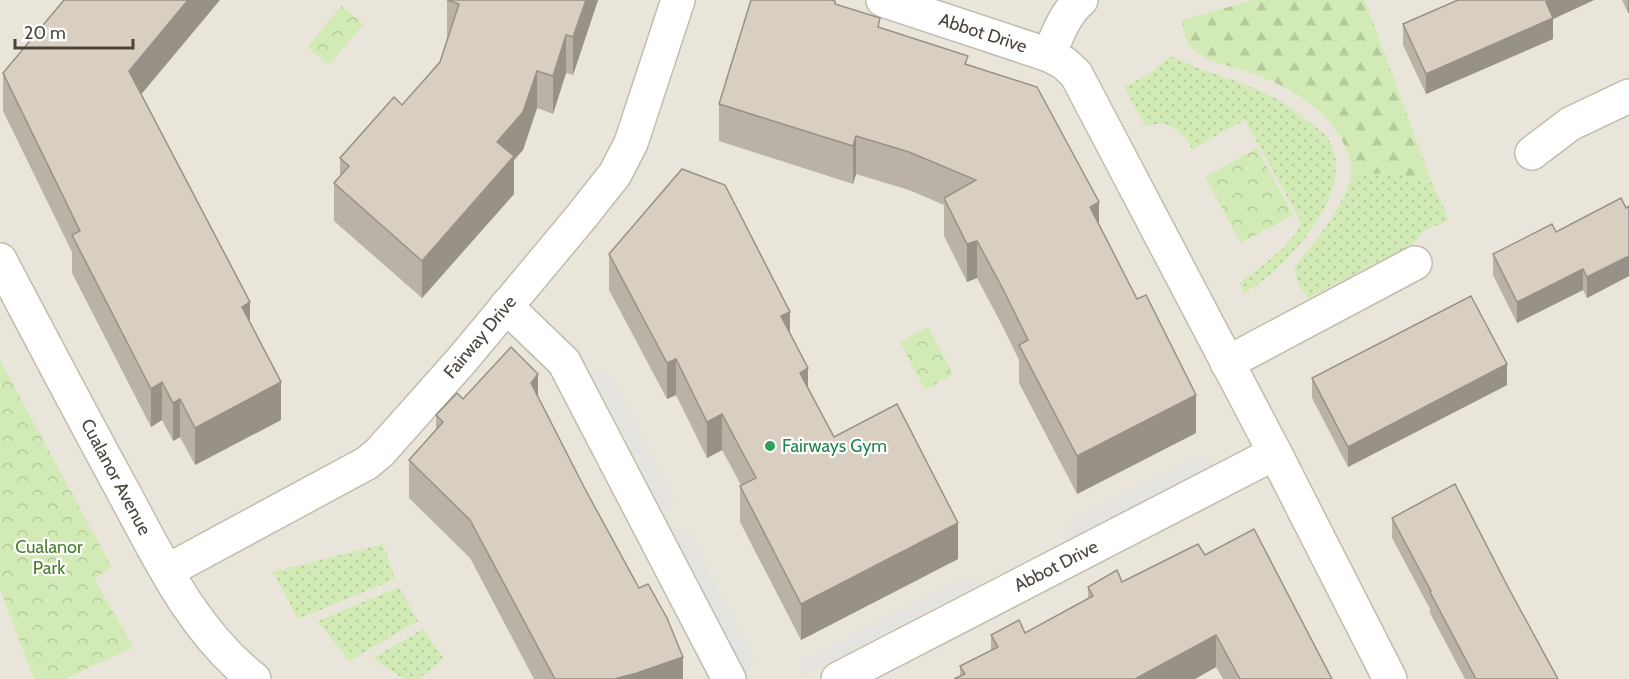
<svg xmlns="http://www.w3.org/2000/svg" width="1629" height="679" font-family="Cabin,sans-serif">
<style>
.residential{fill:#eae5da}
.grass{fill:url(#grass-dots)}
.forest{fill:url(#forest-firs)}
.park{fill:url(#park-crowns)}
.parking{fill:#e5e3e0}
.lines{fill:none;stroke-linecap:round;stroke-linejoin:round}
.street-casing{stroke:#c2bbae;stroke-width:36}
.street{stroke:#fff;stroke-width:33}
.wall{fill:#bab2a6}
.shaded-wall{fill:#979187}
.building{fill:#d8cfc1;stroke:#979187;stroke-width:1.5}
.leisure-dot{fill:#2e9e5b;stroke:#fff;stroke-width:2}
.labels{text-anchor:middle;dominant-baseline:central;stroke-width:4.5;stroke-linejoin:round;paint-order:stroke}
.street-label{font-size:18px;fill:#4b4439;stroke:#fff}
.leisure-label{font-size:18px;fill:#27864d;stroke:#fff;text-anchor:start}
.park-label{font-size:18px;fill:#4a7f2a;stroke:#fff}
</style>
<defs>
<pattern id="grass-dots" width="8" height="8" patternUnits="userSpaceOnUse" patternTransform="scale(1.5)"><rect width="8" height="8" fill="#d2eab5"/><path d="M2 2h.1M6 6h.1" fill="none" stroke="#b6ca9c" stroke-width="1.8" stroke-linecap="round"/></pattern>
<pattern id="forest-firs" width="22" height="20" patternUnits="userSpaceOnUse" patternTransform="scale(1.5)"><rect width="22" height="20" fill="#d2eab5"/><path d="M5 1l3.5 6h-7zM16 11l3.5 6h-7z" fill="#b6ca9c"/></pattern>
<pattern id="park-crowns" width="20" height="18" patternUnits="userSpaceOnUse" patternTransform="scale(1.5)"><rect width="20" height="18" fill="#d2eab5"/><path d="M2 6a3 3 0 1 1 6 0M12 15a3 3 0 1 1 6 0" fill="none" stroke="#b6ca9c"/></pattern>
</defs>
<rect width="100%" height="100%" fill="#f6f3ec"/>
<rect class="residential" x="0" y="0" width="1629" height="679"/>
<g class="grass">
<path d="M1170,56C1182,60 1193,66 1204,70C1244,85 1272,91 1306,120C1312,125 1319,129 1324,134C1346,158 1333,196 1318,219C1299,248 1274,276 1244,293L1239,283C1254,272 1302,239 1300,220L1245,120L1192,149C1183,131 1166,117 1146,127L1124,87L1152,72Z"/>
<path d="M1397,173L1432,183L1449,220L1424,231L1412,245L1308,298L1298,284L1294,267C1315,243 1342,208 1351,178L1369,174Z"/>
<path d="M383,544L395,579L298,619L273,572Z"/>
<path d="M399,587L418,621L349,661L318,621Z"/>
<path d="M423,629L444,659L418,679H404L373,658Z"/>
</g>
<path class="forest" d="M1254,0H1365L1432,183L1397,173L1369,174L1351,178C1351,173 1352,168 1351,164C1351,158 1347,152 1345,146C1327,105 1281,82 1240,69C1224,64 1206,62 1194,50C1185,42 1183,31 1182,20Z"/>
<g class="park">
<path d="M341,6L364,24L329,65L307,47Z"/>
<path d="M1257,148L1293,215L1241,243L1205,177Z"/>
<path d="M928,327L953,374L925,390L900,342Z"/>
<path d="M0,360L112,568L94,578L133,647L65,679H34L0,589Z"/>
</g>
<g class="parking">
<path d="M590,370L609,373L674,499L665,514Z"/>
<path d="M1199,454L1214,465L1068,539L1069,522Z"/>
<path d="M672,529L690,532L755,658L746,674Z"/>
<path d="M963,577L976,585L802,676L804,660Z"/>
</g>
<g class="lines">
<defs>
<g id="street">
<path d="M883,0L1049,55L1064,63L1076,74L1275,453"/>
<path d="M1049,55C1057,36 1065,13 1081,0"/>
<path d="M1532,153L1570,124L1629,96"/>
<path d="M0,260C41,338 82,416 124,493C160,560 193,631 254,679"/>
<path d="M506,306L564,362L729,679"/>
<path d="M1227,363L1415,263"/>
<path d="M167,571L367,463L380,452L461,361L581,217L615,174L631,143L678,0"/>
<path d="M838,679L1275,453L1390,679"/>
</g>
</defs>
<use href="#street" class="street-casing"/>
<use href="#street" class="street"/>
</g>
<g class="wall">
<path d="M447,0H598L573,75L566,73L553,114L537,108L523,150L514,160V194L422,298L334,221V183L340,176V158L402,105L440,62L447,39Z"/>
<path d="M1458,0H1594L1553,19V39L1426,94L1403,45V24Z"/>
<path d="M1622,0H1629V12L1628,13Z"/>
<path d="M835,4L880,28L968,65L1099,224L1196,433L1077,494L1019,383V360L1003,327L977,278L967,282L944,236V205L909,190L856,174L853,184L719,141V104Z"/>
<path d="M3,73L141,94L250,323L281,420L195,465L180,437L173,441L162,420L151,427L72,273V252L3,111Z"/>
<path d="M1629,206V276L1587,298L1583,290L1517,323L1493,275V254Z"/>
<path d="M609,254L790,334L808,388L834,437L958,559L801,640L740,522V486L741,485L722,450L707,458L676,395L667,399L609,290Z"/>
<path d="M1312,378L1507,385L1348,467L1312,398Z"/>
<path d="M538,397L683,679H534L470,558L409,498V460L436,430V415Z"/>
<path d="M1392,518L1509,589L1558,679H1465L1430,613V609L1392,538Z"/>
<path d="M1205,555L1332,679H1223L1216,667L1195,679H954L960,676V666L991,651V635L1025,633L1088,598V587L1122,582Z"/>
</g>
<g class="shaded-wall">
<path d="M188,0H220L129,109V71Z"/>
<path d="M586,0H598L573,75V37Z"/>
<path d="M1549,0H1594L1553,19V39L1426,94V74Z"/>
<path d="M1628,0H1629V12L1628,13Z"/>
<path d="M566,35V73L553,114V76Z"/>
<path d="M537,71V108L523,150L514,160V194L422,298V261L497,142Z"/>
<path d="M856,136V174L853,184V146Z"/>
<path d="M1099,202V240L1090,207Z"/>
<path d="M977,241V278L967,282V244Z"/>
<path d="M1629,256V276L1587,298V277Z"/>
<path d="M1583,269V290L1517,323V302Z"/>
<path d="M250,302V340L242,307Z"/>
<path d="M790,312V348L781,316Z"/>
<path d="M676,359V395L667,399V363Z"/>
<path d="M1507,364V385L1348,467V447Z"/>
<path d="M808,368V404L800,373Z"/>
<path d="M538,374V411L531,383Z"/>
<path d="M162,382V420L151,427V389Z"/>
<path d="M281,382V420L195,465V428Z"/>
<path d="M1196,395V433L1077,494V456Z"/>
<path d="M180,399V437L173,441V403Z"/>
<path d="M722,414V450L707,458V422Z"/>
<path d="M958,523V559L801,640V604Z"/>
<path d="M1216,635V667L1195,679H1135Z"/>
<path d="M683,657V679H614Z"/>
</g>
<g class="building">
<path d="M64,0H188L129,71L250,302L242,307L281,382L195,428L180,399L173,403L162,382L151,389L72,235L80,231L3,73Z"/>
<path d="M447,0H586L573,37L566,35L553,76L537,71L523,112L497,142L514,156L422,261L334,183L349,166L340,158L394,97L402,105L440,62L459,4Z"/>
<path d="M751,0H831L835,1V4L880,18L878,27L968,56L965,64L1037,87L1099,202L1090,207L1137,299L1146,295L1196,395L1077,456L1019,345L1028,340L1003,289L977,241L967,244L944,198L976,180L909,152L856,136L853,146L719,104Z"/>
<path d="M1458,0H1549L1546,2L1553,18L1426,74L1403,24Z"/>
<path d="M682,169L725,185L790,312L781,316L808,368L800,373L834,437L897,404L958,523L801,604L740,486L756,478L722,414L707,422L676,359L667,363L609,254Z"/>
<path d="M1621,198L1626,208L1629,206V256L1587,277L1583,269L1517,302L1493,254L1552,224L1556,232Z"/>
<path d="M1471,296L1507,364L1348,447L1312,378Z"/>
<path d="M511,347L538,374L531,383L585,489L639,588L648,584L667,618L683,657L637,673L614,679H555L470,520L409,460L443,422L436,415L457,393L463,399Z"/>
<path d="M1455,484L1509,589L1558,679H1476L1430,592L1431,591L1392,518Z"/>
<path d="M1254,529L1332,679H1240L1216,635L1135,679H954L965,674L960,666L998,647L991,635L1019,620L1025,633L1093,596L1088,587L1117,570L1122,582L1198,544L1205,555Z"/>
</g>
<circle class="leisure-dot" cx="770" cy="446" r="6"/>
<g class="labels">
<g class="street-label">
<text transform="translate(983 33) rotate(18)">Abbot Drive</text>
<text transform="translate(480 337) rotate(-50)">Fairway Drive</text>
<text transform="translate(116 477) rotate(62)">Cualanor Avenue</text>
<text transform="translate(1056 566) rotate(-27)">Abbot Drive</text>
</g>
<g class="leisure-label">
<text x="782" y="446">Fairways Gym</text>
</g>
<g class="park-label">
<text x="49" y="547">Cualanor<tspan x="49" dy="21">Park</tspan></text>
</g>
</g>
<path d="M15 39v9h118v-9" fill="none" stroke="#4b4439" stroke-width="3"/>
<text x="24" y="39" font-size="18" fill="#4b4439" stroke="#ffffff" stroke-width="4.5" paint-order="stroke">20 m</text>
</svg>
